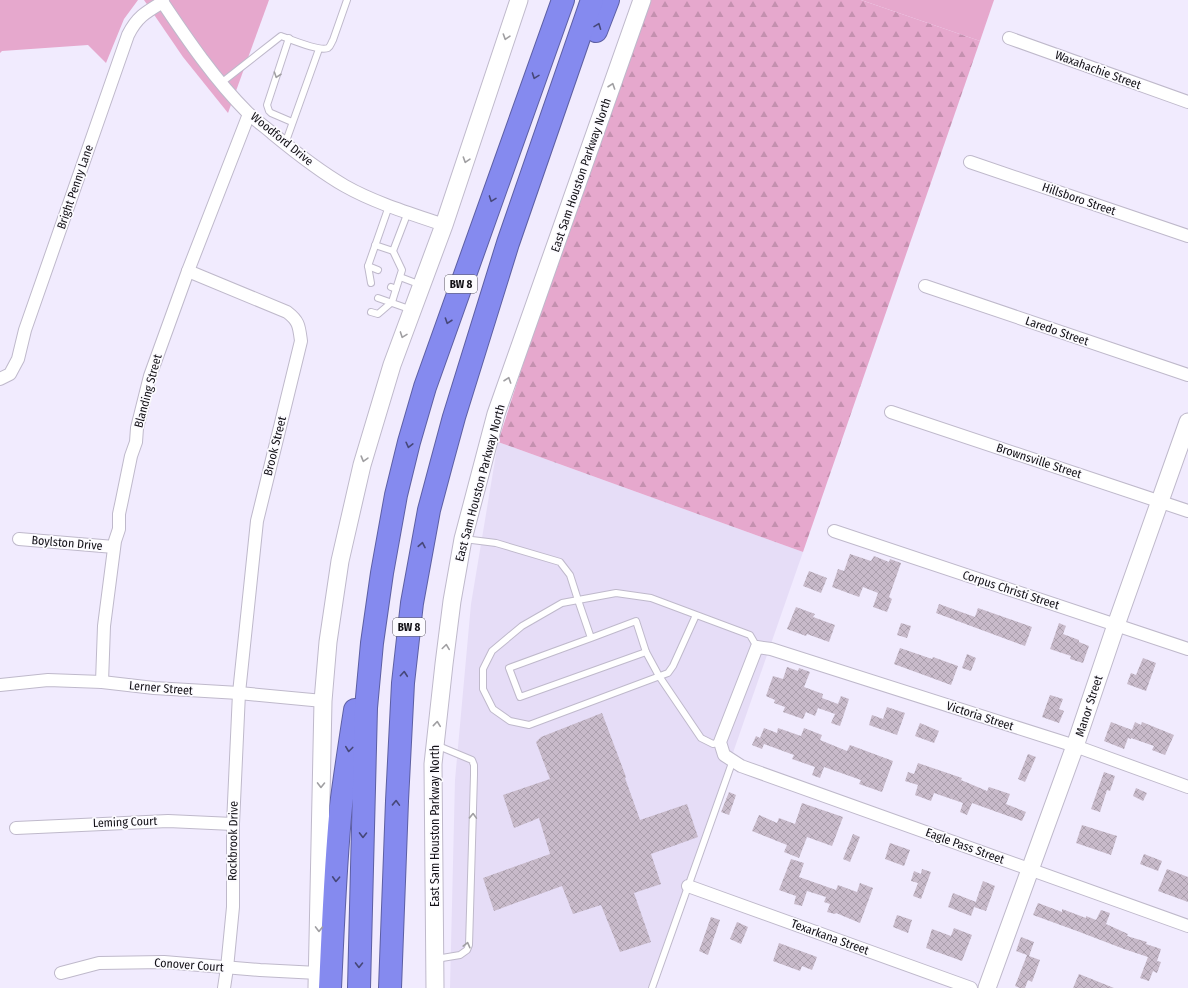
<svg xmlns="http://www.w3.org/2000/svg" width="1188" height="988" font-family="'Fira Sans Condensed',sans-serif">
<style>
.built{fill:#e6ddf7}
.grass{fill:#e6a8cd}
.forest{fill:url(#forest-firs)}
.building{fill:url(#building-cross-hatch)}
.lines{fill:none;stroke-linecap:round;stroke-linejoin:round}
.lane-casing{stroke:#bfb9cb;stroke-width:8}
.street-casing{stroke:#bfb9cb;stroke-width:14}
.secondary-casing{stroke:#bfb9cb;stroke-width:19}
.highway-casing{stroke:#5d5fa3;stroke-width:24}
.lane{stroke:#fff;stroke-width:6}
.street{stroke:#fff;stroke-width:12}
.secondary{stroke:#fff;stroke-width:17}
.highway{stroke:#858aef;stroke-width:22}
.oneway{stroke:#464778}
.oneway2{stroke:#a09fa2}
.labels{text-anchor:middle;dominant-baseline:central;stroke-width:3.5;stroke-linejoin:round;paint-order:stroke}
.shield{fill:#fcfbff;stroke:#58565c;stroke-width:1}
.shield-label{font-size:11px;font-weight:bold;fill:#121016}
.street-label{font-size:12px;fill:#121016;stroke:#fcfbff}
</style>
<defs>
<pattern id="forest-firs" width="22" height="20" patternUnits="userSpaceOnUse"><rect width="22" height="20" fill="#e6a8cd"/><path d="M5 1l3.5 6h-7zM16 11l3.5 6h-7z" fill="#c490af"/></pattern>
<pattern id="building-cross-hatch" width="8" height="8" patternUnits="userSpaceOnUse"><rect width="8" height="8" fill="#c8baca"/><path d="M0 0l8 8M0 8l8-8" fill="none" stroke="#ab9fad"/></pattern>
</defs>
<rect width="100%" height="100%" fill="#f1ebfe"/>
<path class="built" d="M498,442L803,552L651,988H450L455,780L471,604Z"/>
<g class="grass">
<path d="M0,0H138L124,19L106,63L88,45L2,51L0,53Z"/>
<path d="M144,0H269L228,113L183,57Z"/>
<path d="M861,0H994L980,41Z"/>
</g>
<path class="forest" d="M650,0H861L980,41L803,552L498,442L577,196Z"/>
<g class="building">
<path d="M850,554L871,561L874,556L889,562L890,559L901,563L889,597L892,599L887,612L873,607L878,593L863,587L859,597L832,587L838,569L844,571Z"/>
<path d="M809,571L827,578L821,593L803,586Z"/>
<path d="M939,604L975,617L978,608L1032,627L1025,646L936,613Z"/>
<path d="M796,607L815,614L813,617L835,625L829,642L807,634L806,636L787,629Z"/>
<path d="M901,623L911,626L907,638L897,635Z"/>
<path d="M1059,623L1066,626L1063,634L1079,640V642L1089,646L1083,663L1070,659L1071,656L1050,649Z"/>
<path d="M900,648L932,659L933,657L958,666L951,685L894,664Z"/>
<path d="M967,654L976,658L971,671L962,668Z"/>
<path d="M1143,658L1156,663L1146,691L1127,684L1131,673L1136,675Z"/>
<path d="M787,667L798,671L799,668L810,672L804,687L823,694L822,698L838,704L841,696L849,699L840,726L831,723L835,714L818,708L815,716L806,712L803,719L783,712L785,707L774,703L775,700L766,696L773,676L783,679Z"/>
<path d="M1050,695L1063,699L1059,709L1064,711L1059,723L1042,717Z"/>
<path d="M887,707L905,713L897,735L869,725L872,715L883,719Z"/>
<path d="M602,713L626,777L625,778L640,820L687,804L698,837L651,854L661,884L634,893L651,942L620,952L601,905L573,914L562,886L494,911L483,878L550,854L539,818L514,828L503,795L550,779L536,742L541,737Z"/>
<path d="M1111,722L1132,730L1135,722L1141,725L1142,722L1174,735L1165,755L1152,750L1154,746L1131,738V739L1128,738L1124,749L1104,741Z"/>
<path d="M920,723L939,731L934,743L915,736Z"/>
<path d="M764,728L777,733L778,728L801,736L804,728L822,735L820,740L847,751L850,745L893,761L882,792L859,784L861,780L824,767L820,778L812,775L815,767L792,759L794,755L764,744L762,749L752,745L756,736L760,738Z"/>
<path d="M1028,754L1036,757L1025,782L1018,779Z"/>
<path d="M918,763L962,778L961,780L987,791L989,787L1010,794L1006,804L1026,812L1022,821L972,803L967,815L960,812L963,803L934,793L931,801L915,795L918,785L905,781L908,772L914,774Z"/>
<path d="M1104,772L1115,776L1110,791L1107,790L1100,812L1091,809Z"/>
<path d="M1136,788L1147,793L1143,801L1133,796Z"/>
<path d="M729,792L736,795L729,815L721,812Z"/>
<path d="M802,803L843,817L832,846L807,837L799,858L784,852L787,845L752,831L759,815L777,823L779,818L795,824Z"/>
<path d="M1082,825L1117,836L1111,855L1076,843Z"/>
<path d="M853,834L860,837L850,862L843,859Z"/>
<path d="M890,843L910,850L904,866L885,859Z"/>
<path d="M1144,854L1162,861L1158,871L1140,864Z"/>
<path d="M791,859L804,863L799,877L836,890L838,885L857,892L860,883L873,888L860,923L836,913L835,914L827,912L830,904L824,902L826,897L807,891L802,906L794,904L796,896L779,890Z"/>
<path d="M922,869L931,872L921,899L913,896L918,883L911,881L914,871L921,874Z"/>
<path d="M1167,869L1188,877V902L1158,891Z"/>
<path d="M983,881L995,886L986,911L974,907Z"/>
<path d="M953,893L976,902L971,916L948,907Z"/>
<path d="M1038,903L1062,912V909L1086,918V916L1096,920L1101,910L1110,913L1106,924L1128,934L1127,936L1147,942L1146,944L1161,949L1157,961L1161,962L1157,973L1153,971L1149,981L1140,978L1148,957L1124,949L1077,931L1033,915Z"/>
<path d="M897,915L912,920L908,933L893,927Z"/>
<path d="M711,917L720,920L708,955L699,951Z"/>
<path d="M737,922L748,927L741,944L730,939Z"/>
<path d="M954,928L972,935L962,961L926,948L932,929L951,936Z"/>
<path d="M1021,937L1034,942L1029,956L1040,960L1032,982L1028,980L1025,988H1020L1015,986L1027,955L1016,951Z"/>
<path d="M779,943L817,957L812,970L802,966L800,971L773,961Z"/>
<path d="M1079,974L1114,988H1073Z"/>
</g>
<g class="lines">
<defs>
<g id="lane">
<path d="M289,38L267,105L269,111L271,113L292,122"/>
<path d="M221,83L281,36C290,39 320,52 328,48C331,46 331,43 333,40L347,0"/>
<path d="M285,144L319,49"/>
<path d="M375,245L393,251"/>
<path d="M368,266L378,270"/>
<path d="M400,277L421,285"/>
<path d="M371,283L368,266L389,206"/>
<path d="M396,289L402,270L393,251L408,212"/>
<path d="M378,298L412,310"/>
<path d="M371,312L378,314L392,302L396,289L391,287"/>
<path d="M464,539L496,543L560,562L570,575L578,600L591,638L509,668L520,697L646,652L636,621L591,638"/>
<path d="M696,615L673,666L668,673L529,725L510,721L493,709L483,689V669L492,651L522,626L562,603L616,593L651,598L750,635L757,647"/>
<path d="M646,652L659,676L701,738L713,744L720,742"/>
<path d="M436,745L472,760L474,765V775L469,945L467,950L460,955L436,959"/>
<path d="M652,988L733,760"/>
</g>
<g id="street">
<path d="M161,0C187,39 215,80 248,113C255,120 264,126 272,133C295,152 319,171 345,186C375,203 412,214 444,225"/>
<path d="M1009,38L1188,102"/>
<path d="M970,162L1188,236"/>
<path d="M188,271L287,312C299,321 299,326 301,341L257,521L239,693L233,824V907L227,968L224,988"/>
<path d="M925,286L1188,375"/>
<path d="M0,379L10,374L18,359L25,330L128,35C137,17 146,12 163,2"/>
<path d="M891,412L1188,511"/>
<path d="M834,531L1188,649"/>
<path d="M19,539L114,547"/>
<path d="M102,682L104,626L115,541L119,529V514L122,500L131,456L136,442L137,428L150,376L188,271L249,114"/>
<path d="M0,685L48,680L102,682L154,688L239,693L323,701"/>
<path d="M1188,787L1075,746L771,649L757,647L720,742L724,755L741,766L1188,926"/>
<path d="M16,828L168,821L233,824"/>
<path d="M688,886L971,988"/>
<path d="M61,973L99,963L164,962L260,970L318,973"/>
</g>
<g id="secondary">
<path d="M317,988L323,701L328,642L340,561L362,465L392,365L444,225L519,0"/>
<path d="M435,988L433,764L444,664L452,601L463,539L496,414L642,0"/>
<path d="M987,988L1075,746L1116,625L1188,422"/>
</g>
<g id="highway">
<path d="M596,31L608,0"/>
<path d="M330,988C333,927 335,866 341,806C345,774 350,742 355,710"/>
<path d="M359,988L366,708L372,643L382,573L396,495L409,442L425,387L563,0"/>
<path d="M390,988L397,801L403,683L412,603L429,510L441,465L454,417L508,243L592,0"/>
</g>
</defs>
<use href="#lane" class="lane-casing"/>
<use href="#street" class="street-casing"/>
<use href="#secondary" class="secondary-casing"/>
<use href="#highway" class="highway-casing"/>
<use href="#lane" class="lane"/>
<use href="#street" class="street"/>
<use href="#secondary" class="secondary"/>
<use href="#highway" class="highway"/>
</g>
<defs><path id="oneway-chevron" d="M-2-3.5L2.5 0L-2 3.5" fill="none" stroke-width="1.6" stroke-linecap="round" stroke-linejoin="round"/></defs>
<g class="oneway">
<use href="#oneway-chevron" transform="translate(598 26) rotate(-69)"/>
<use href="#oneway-chevron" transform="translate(535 76) rotate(110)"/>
<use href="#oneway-chevron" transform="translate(492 199) rotate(110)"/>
<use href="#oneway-chevron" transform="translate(448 321) rotate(109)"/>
<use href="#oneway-chevron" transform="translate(409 445) rotate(104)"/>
<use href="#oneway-chevron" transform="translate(422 545) rotate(-79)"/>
<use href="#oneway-chevron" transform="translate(404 674) rotate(-85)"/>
<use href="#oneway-chevron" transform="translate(349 749) rotate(97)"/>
<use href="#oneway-chevron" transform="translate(396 803) rotate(-88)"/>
<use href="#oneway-chevron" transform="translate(363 835) rotate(91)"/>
<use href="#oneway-chevron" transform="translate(336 879) rotate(93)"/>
<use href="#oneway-chevron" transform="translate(359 965) rotate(91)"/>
</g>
<g class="oneway2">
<use href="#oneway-chevron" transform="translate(506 37) rotate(108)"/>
<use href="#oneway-chevron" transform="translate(277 75) rotate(109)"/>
<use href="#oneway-chevron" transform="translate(612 86) rotate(-71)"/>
<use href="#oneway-chevron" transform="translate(466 160) rotate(108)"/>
<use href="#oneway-chevron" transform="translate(403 335) rotate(110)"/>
<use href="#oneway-chevron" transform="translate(508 380) rotate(-71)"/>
<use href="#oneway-chevron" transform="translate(364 459) rotate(106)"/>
<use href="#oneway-chevron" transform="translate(446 647) rotate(-82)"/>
<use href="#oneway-chevron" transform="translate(437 724) rotate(-84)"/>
<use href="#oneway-chevron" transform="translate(321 785) rotate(91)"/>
<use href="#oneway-chevron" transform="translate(473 816) rotate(-88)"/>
<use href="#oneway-chevron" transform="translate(319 929) rotate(91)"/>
<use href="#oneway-chevron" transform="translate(467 945) rotate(-76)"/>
</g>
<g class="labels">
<g class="shield">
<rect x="445" y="275" width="32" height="18" rx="3"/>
<rect x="393" y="618" width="32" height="18" rx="3"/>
</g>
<g class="shield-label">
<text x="461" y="284">BW 8</text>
<text x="409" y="627">BW 8</text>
</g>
<g class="street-label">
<text transform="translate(1098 70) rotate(20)">Waxahachie Street</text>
<text transform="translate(282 139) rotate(39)">Woodford Drive</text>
<text transform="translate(581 175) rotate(-71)">East Sam Houston Parkway North</text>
<text transform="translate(75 187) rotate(-71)">Bright Penny Lane</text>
<text transform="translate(1079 199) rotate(19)">Hillsboro Street</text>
<text transform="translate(1057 331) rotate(19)">Laredo Street</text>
<text transform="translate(148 391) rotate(-75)">Blanding Street</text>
<text transform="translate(275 446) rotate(-76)">Brook Street</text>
<text transform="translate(1039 461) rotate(18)">Brownsville Street</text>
<text transform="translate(480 483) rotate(-75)">East Sam Houston Parkway North</text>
<text transform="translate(67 543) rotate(5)">Boylston Drive</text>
<text transform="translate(1011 590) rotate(18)">Corpus Christi Street</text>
<text transform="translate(161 688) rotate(5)">Lerner Street</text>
<text transform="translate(1089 706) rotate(-72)">Manor Street</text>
<text transform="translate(980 716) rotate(18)">Victoria Street</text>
<text transform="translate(125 822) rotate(-2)">Leming Court</text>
<text transform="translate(435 826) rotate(-90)">East Sam Houston Parkway North</text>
<text transform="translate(233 841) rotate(-89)">Rockbrook Drive</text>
<text transform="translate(965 846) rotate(20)">Eagle Pass Street</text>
<text transform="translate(830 937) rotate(20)">Texarkana Street</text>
<text transform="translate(189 965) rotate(4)">Conover Court</text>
</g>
</g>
</svg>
